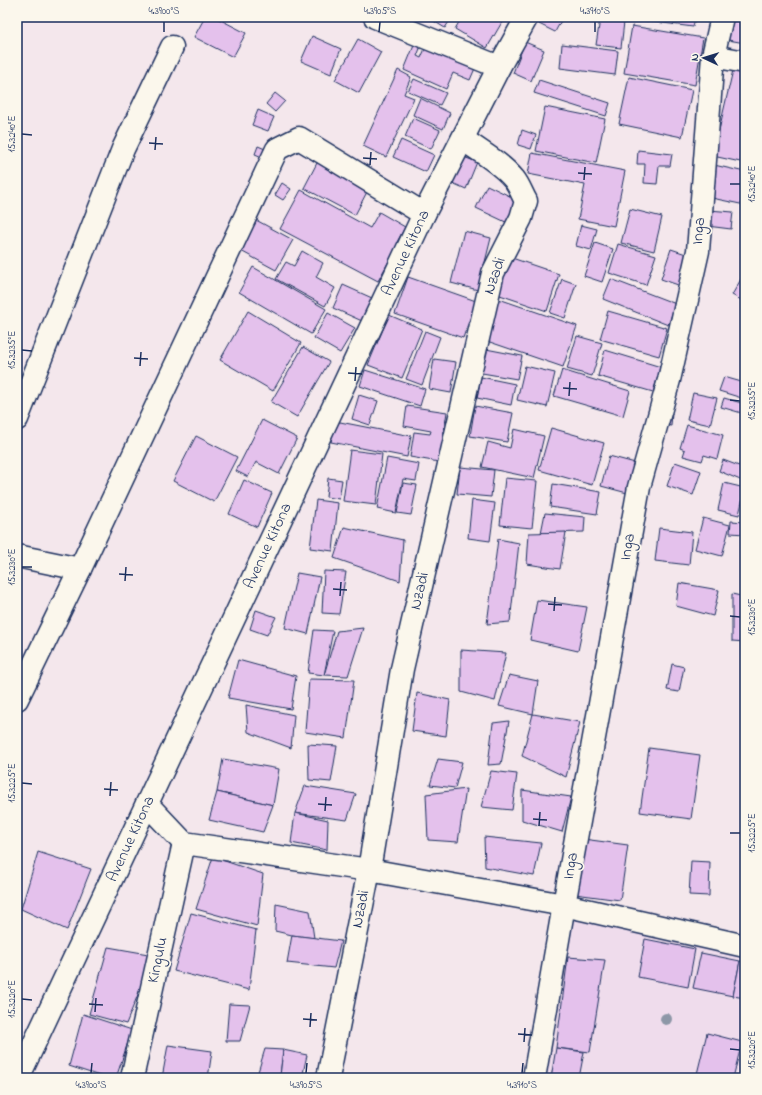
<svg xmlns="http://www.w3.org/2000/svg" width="762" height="1095" font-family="'Indie Flower',sans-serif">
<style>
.built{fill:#efdcec}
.building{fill:#e4c1ec;stroke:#1b2f5e}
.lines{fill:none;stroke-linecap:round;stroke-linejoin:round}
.minor-casing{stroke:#1b2f5e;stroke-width:25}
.minor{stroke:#fbf7ec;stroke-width:22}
.tree{fill:#8d97a7}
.ticks{fill:none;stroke:#1b2f5e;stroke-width:1.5}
.labels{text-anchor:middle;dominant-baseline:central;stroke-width:3.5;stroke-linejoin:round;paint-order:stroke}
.street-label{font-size:16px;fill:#1b2f5e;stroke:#fbf7ec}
.neatline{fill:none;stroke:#1b2f5e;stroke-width:1.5}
.ticks-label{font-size:10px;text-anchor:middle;fill:#1b2f5e}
</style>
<rect width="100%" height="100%" fill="#f4e7ec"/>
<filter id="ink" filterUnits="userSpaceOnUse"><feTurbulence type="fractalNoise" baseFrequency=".025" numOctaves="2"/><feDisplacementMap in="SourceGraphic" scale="8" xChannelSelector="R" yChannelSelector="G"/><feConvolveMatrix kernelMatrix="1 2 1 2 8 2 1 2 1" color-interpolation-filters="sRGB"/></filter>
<g filter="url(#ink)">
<path class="built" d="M572,918L745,955V1078H545Z"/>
<g class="building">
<path d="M205,17H215L246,33L233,57L194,37Z"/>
<path d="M408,17H420L416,22Z"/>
<path d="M434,17H452L445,28L432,20Z"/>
<path d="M462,17H505L487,48L455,29Z"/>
<path d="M542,17H563L555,32L539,24Z"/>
<path d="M633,17H695L693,27L633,19Z"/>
<path d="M732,17H745V43L728,40Z"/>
<path d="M600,19L624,22L621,48L596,45Z"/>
<path d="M632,26L703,38L695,85L624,73Z"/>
<path d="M312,36L341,49L331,74L301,61Z"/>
<path d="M358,39L381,52L359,93L335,80Z"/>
<path d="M525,42L544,50L531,81L513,73Z"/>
<path d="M415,43L421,46L417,56L421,58L427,44L476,66L470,80L453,73L446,89L404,70Z"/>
<path d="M562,44L618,51L615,75L560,68Z"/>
<path d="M398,70L411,77L404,94L414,98L386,157L363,146Z"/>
<path d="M733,70L745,72V163L713,156Z"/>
<path d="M629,77L692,90L682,137L619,124Z"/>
<path d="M414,79L446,93L440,105L408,91Z"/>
<path d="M539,80L610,103L606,116L534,93Z"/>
<path d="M275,93L285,101L275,112L266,104Z"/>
<path d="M420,98L450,113L443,129L413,115Z"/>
<path d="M545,107L605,119L596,163L536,151Z"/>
<path d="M258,110L274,117L268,131L252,125Z"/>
<path d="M413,118L440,130L431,149L405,137Z"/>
<path d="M522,130L536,135L531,149L518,145Z"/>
<path d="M401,140L434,155L426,172L393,157Z"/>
<path d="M258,146L270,151L267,159L255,154Z"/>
<path d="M638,150L672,154L670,166H659L657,184L644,183L645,164H637Z"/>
<path d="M532,153L625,171L614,226L578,219L585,185L528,174Z"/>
<path d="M461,156L477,162L466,189L450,182Z"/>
<path d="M318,161L369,188L355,215L304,188Z"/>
<path d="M714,165L745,172V205L707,197Z"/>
<path d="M282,183L291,189L283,200L275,195Z"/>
<path d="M487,185L520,201L510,224L476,208Z"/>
<path d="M301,190L370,228L379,212L405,227L397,242L399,243L378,281L280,229Z"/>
<path d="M630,209L662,217L654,251L621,243Z"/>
<path d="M709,210L733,212L731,229L707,226Z"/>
<path d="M256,220L293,240L276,270L239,250Z"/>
<path d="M581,225L597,229L591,250L576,246Z"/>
<path d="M464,231L491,238L478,290L451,283Z"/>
<path d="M595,243L613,249L602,282L584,276Z"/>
<path d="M618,244L656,255L646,285L609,273Z"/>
<path d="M671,249L692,256L681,286L661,279Z"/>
<path d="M302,251L323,263L316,277L335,288L325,306L276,279L286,262L294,266Z"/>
<path d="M506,256L559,274L547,311L494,293Z"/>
<path d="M253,267L326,309L311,334L239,292Z"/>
<path d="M745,272V302L732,295Z"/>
<path d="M408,277L476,301L463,338L395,314Z"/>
<path d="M562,279L576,284L565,318L550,313Z"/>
<path d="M611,279L676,304L668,325L603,299Z"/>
<path d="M343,285L372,298L362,321L333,308Z"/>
<path d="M496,298L577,326L563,367L481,339Z"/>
<path d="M248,311L301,343L273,391L220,360Z"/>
<path d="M608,311L667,328L659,356L600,339Z"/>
<path d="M328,313L355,328L340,353L314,338Z"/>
<path d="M389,315L422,329L402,378L368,365Z"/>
<path d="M425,331L440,337L422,385L406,379Z"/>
<path d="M577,336L602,343L592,376L567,369Z"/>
<path d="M303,347L329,362L297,417L271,402Z"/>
<path d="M486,349L522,356L517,379L482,373Z"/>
<path d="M605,350L661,367L653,392L598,376Z"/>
<path d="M434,359L456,362L451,393L429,389Z"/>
<path d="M525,366L555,373L547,407L517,400Z"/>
<path d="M365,370L425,389L420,406L360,386Z"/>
<path d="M562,370L630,391L623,416L554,396Z"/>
<path d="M481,377L515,384L511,405L477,398Z"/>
<path d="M724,377L745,383V399L719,391Z"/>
<path d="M693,393L717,398L710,425L687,420Z"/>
<path d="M359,395L378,401L370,425L352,419Z"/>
<path d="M724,398L745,404V414L721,407Z"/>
<path d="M407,406L447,412L439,462L410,457L414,432L430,434L431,431L404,426Z"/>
<path d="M475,406L513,413L507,442L470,436Z"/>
<path d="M666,413H672L671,426L665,425Z"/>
<path d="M262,420L297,438L279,474L256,462L248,477L236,471Z"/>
<path d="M335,421L411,436L407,457L331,442Z"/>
<path d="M687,425L723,435L717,459L704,455L702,461L683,456L685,450L680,448Z"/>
<path d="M551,428L604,443L592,485L539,470Z"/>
<path d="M514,429L544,436L534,478L482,467L488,442L510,448Z"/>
<path d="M196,436L237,457L214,502L173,481Z"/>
<path d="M350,450L382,454L376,505L343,501Z"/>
<path d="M745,450V482L719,471L723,460L739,466Z"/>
<path d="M609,456L639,464L631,494L601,486Z"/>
<path d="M387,458L419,464L416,481L403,479L396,513L377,509Z"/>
<path d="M675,462L701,471L693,495L667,486Z"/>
<path d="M460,467L494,470L491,497L457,494Z"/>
<path d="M328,478L342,480L339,499L326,497Z"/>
<path d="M505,478L537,481L532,528L500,525Z"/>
<path d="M244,480L272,493L257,527L229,514Z"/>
<path d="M403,483L417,485L411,515L397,513Z"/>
<path d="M724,483L745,488L739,515L718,510Z"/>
<path d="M553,484L601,492L597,514L550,507Z"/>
<path d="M316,500L338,503L333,551L310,548Z"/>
<path d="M472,500L495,503L490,541L468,538Z"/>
<path d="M545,513L585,517L584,532L541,533Z"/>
<path d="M703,518L730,525L722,556L695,549Z"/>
<path d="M731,521L745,522V534L730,533Z"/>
<path d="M344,527L403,540L400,581L334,558Z"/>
<path d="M659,528L692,532L689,565L655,561Z"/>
<path d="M566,532L560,569L527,564L529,533Z"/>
<path d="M498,539L519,543L510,622L487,624Z"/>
<path d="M324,571L346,572L339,614L322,613Z"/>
<path d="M297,573L320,577L308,634L285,628Z"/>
<path d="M679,583L719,590L713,616L676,606Z"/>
<path d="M732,594L745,597V642L732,641Z"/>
<path d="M537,600L587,607L578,651L530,640Z"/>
<path d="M256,610L276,617L267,635L250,629Z"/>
<path d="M363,628L348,676L324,675L337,631Z"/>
<path d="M314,630L333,631L324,675L308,673Z"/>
<path d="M461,650L506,653L495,701L461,692Z"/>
<path d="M238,660L296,676L291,709L228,698Z"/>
<path d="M672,664L684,667L679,692L667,690Z"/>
<path d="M509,675L538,681L533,714L499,706Z"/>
<path d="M309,679L354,680L346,738L305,732Z"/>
<path d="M417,693L450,700L446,736L412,731Z"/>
<path d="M246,705L294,715L291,748L248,732Z"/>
<path d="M533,714L580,722L566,777L522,756Z"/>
<path d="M509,721L501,764L488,765L493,723Z"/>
<path d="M308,744L337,746L331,782L309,780Z"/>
<path d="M649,748L700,755L691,819L640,812Z"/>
<path d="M223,759L279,769L273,805L217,792Z"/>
<path d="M438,759L462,762L455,788L430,785Z"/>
<path d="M491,771L517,774L512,810L481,807Z"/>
<path d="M305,786L356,794L347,820L295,813Z"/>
<path d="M466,789L458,842L428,840L426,794Z"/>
<path d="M522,790L571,797L562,832L522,820Z"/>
<path d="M217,792L273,805L263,832L209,820Z"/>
<path d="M295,813L328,820L327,850L291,843Z"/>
<path d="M484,837L541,843L534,876L485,867Z"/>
<path d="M583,839L628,845L620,900L575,894Z"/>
<path d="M38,852L91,869L67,930L21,909Z"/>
<path d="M213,857L263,874L257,926L196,909Z"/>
<path d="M691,861L710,862L709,896L689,895Z"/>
<path d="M276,904L310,911L314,938L292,935L275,931Z"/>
<path d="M191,913L256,930L249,990L174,971Z"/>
<path d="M292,935L341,941L334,968L287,963Z"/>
<path d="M645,939L695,949L688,987L638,977Z"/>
<path d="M108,947L154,955L126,1024L89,1014Z"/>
<path d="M701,953L740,961L733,996L693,988Z"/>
<path d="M568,957L605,960L590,1052L556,1048Z"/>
<path d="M740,961L745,962V998L733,996Z"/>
<path d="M229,1004L250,1005L240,1041H226Z"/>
<path d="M83,1014L132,1030L116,1078H106L69,1066Z"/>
<path d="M707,1033L742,1042L733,1078H696Z"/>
<path d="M168,1045L212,1051L208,1078H162Z"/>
<path d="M556,1048L584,1052L579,1078H551Z"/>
<path d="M265,1049L283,1050L280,1076L258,1072Z"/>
<path d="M283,1050L307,1055L302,1078H286L280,1076Z"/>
<path d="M280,1076L279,1078L254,1077Z"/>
</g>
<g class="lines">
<defs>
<g id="minor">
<path d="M375,17L499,67"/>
<path d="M713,56L745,62"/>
<path d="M17,419L123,149L172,47"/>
<path d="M17,556L80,569"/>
<path d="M17,699L80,569L277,149L299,138L424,214"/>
<path d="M147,804L184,843L369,870L564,905L745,946"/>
<path d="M18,1078L424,214L499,67L527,17"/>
<path d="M132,1078L184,843"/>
<path d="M328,1078L369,870L402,669L493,273L521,218L526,201C522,194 519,185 514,179C500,162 480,152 463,139"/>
<path d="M534,1078L564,905L639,487L669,380L698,251L713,56L722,17"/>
</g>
</defs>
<use href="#minor" class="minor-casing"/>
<use href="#minor" class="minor"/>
</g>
<circle class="tree" cx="666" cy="1019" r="6"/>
</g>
<path class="ticks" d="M164,32V22M379,32L380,22M595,32V22M22,134L32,135M149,143L163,144M155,150L156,137M363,158L377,159M370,165L371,152M578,173L592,174M584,180L585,167M730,184H740M22,350L32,351M134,358L148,359M140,366L141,352M348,373L362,374M355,381L356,367M563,388L577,389M569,396L570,382M730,400L740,401M22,567H32M119,574L133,575M125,581L126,567M333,589L347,590M340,596L341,582M548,604L562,605M554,611L555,597M730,616L740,617M22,783L32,784M104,789L118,790M110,796L111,782M318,804L332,805M325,811L326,797M533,819L547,820M539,826L540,812M730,833H740M22,999L32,1000M89,1004L103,1005M95,1012L96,998M303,1019L317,1020M310,1027L311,1013M518,1034L532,1035M524,1042L525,1028M730,1049L740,1050M91,1073L92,1063M306,1073L307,1063M522,1073L523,1063"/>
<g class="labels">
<g class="street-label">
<text transform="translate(699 231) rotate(-85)">Inga</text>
<text transform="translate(406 253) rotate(-65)">Avenue Kitona</text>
<text transform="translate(495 276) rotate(-71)">Nzadi</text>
<text transform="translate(268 546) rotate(-65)">Avenue Kitona</text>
<text transform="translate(628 547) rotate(-80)">Inga</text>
<text transform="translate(420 591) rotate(-77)">Nzadi</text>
<text transform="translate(131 839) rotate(-65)">Avenue Kitona</text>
<text transform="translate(571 866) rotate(-80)">Inga</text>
<text transform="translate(361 909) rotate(-79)">Nzadi</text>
<text transform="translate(158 960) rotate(-78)">Kingulu</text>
</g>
</g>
<rect width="762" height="1095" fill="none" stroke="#fbf7ec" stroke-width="44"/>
<g transform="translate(704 58) rotate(274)" stroke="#fbf7ec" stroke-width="3" paint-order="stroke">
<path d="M0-3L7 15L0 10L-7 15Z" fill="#1b2f5e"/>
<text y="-6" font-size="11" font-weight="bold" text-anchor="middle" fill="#1b2f5e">N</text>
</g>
<rect x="22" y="22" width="718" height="1051" class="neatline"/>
<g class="ticks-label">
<text x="164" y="14">4.3900°S</text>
<text x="380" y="14">4.3905°S</text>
<text x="595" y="14">4.3910°S</text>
<text transform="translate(11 134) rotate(-90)" y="4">15.3240°E</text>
<text transform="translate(751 184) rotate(-90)" y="4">15.3240°E</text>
<text transform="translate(11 350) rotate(-90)" y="4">15.3235°E</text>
<text transform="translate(751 401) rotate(-90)" y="4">15.3235°E</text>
<text transform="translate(11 567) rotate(-90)" y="4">15.3230°E</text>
<text transform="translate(751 617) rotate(-90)" y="4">15.3230°E</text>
<text transform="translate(11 783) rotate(-90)" y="4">15.3225°E</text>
<text transform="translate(751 833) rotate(-90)" y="4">15.3225°E</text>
<text transform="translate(11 999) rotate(-90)" y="4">15.3220°E</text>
<text transform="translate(751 1050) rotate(-90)" y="4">15.3220°E</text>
<text x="91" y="1088">4.3900°S</text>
<text x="306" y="1088">4.3905°S</text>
<text x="522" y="1088">4.3910°S</text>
</g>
</svg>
